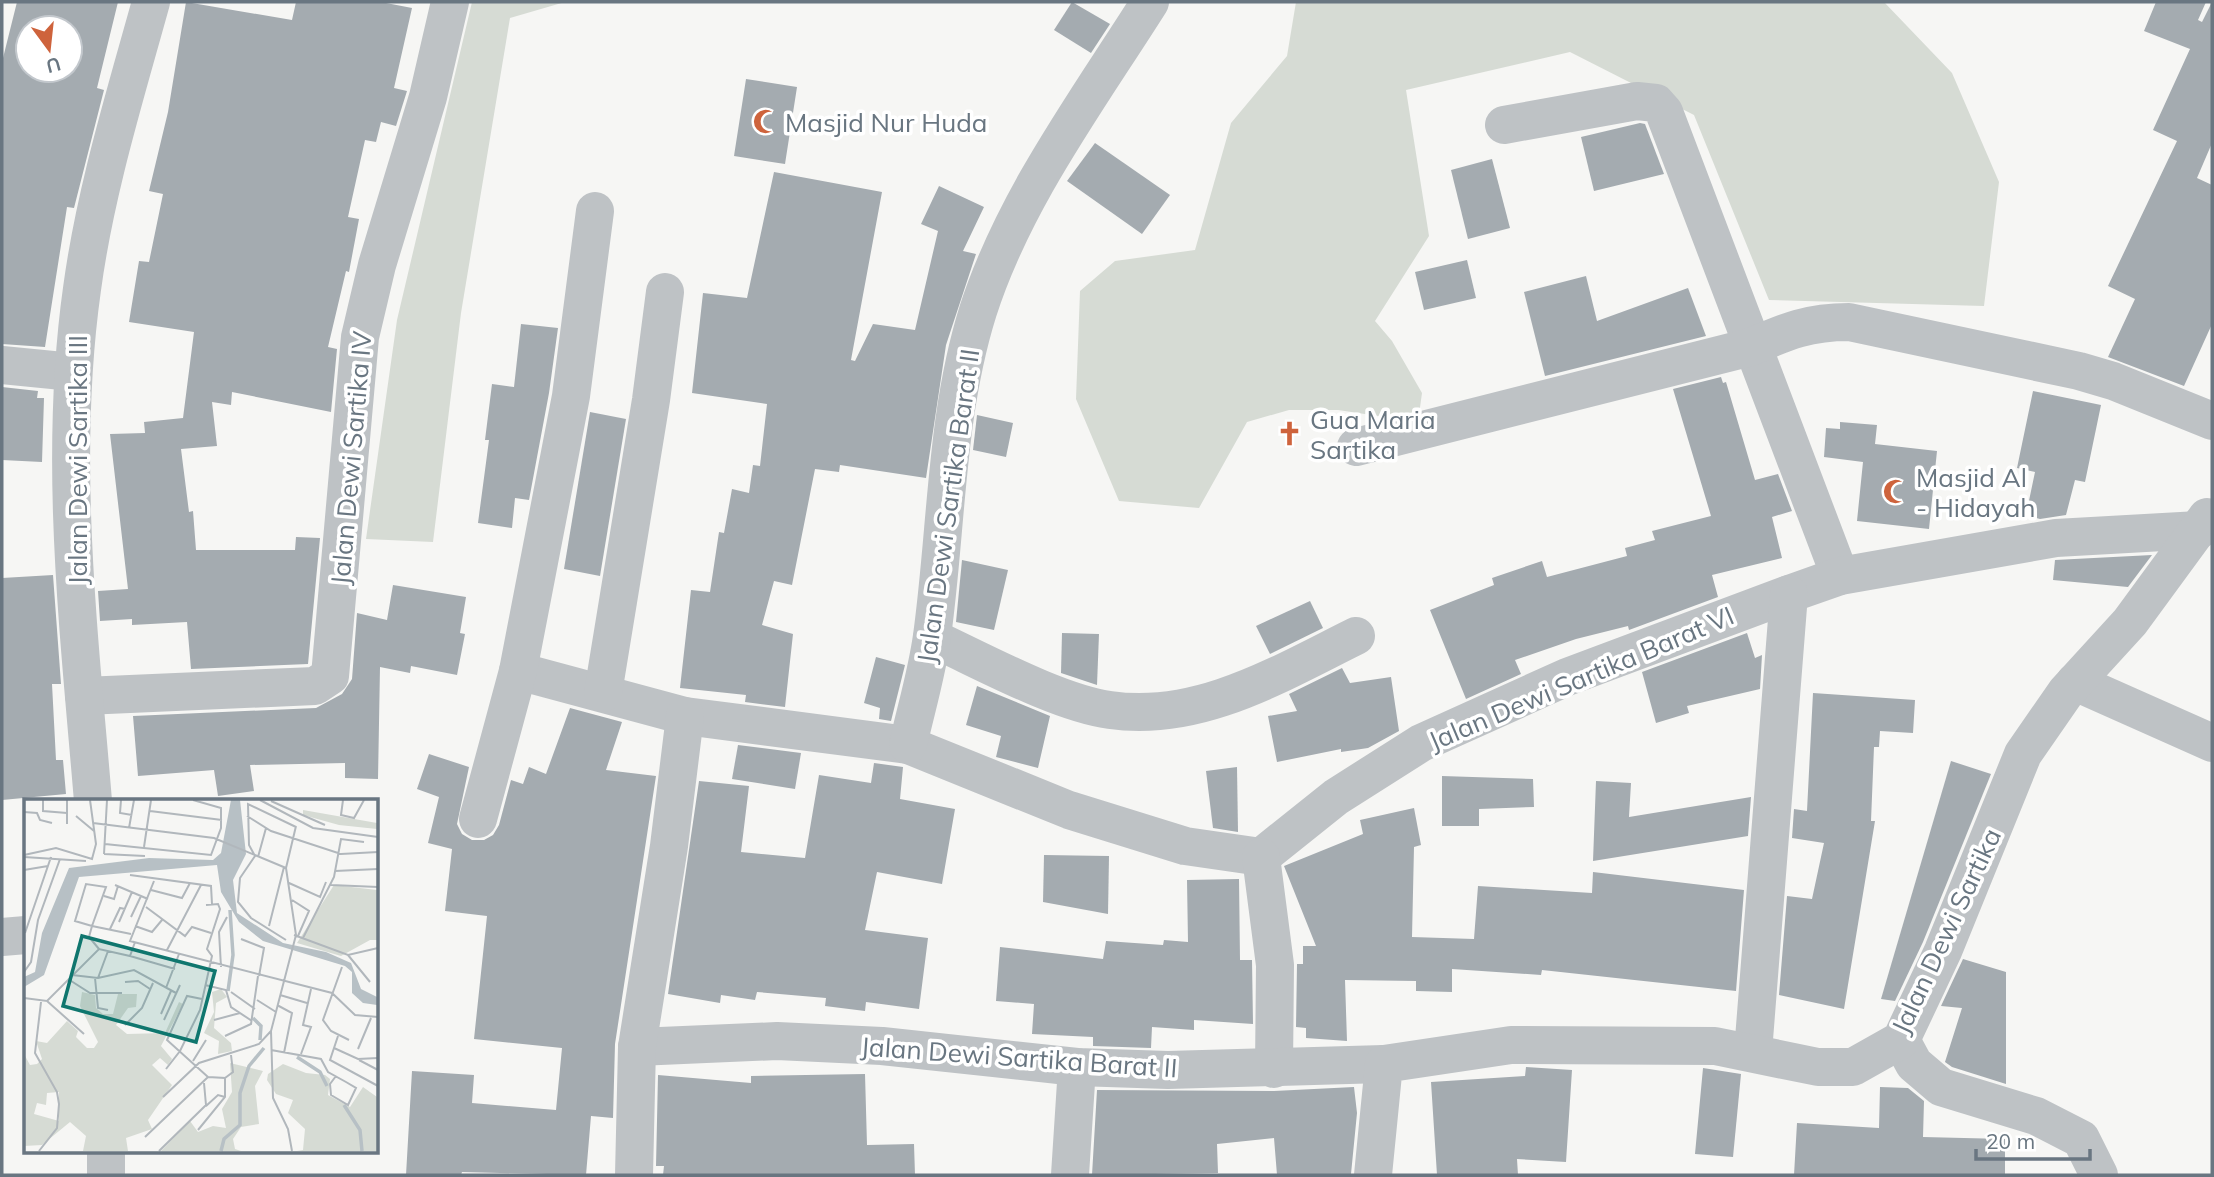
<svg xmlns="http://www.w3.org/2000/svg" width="2214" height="1177" font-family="Mulish,sans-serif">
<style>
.green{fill:#d6dbd4}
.building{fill:#a4abb0;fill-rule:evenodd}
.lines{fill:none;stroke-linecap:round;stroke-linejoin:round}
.minor{stroke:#bec2c5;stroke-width:38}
.labels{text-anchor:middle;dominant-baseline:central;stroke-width:7;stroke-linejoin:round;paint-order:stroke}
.poi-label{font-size:26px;fill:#697681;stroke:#fff;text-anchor:start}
.street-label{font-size:26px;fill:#697681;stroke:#fff}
.inset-river{fill:none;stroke:#b7c0c5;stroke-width:3.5}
.inset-road{fill:none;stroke:#b1b7bc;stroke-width:2}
.view{fill:#0f766e;fill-opacity:0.15;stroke:#0f766e;stroke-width:3.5}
.inset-edge{fill:none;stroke:#697681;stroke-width:3.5}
</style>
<rect width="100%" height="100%" fill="#f6f6f4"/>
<g class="green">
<path d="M472,2H565L510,18L461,313L433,542L366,539L397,320Z"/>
<path d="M1296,2H1884L1952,73L1999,182L1984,306L1769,300L1694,115L1570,52L1406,90L1429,236L1375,321L1392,341L1422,393L1418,422L1338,410H1289L1247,422L1199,508L1119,501L1076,399L1080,291L1115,261L1195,250L1231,123L1287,56Z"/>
</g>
<g class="building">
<path d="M17,2H118L97,88L104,90L74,208L67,207L45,347L2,344V62ZM28,28H70V70H28Z"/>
<path d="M186,2L292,20L296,2H381L412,8L394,88L407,91L396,126L381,122L376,142L365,140L348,217L359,219L349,272L346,271L328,347L337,349L331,412L232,392L231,405L212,402L217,446L181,449L189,512L193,511L196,550H295L296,537L320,538L308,664L191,669L187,622L132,625V619L100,621L98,591L128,589L110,434L145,433L144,422L183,418L194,332L129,322L139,261L149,262L163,194L149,191L168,112Z"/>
<path d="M1072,2L1110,24L1091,53L1054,30Z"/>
<path d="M2156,2H2206L2198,20L2202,22L2212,2V143L2197,178L2212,185V324L2184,386L2108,357L2135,299L2108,286L2177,141L2153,130L2190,49L2144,31Z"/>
<path d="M746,79L797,87L785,164L734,156Z"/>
<path d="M1640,123L1645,124L1664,174L1594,191L1581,137Z"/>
<path d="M1095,143L1170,195L1142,234L1067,181Z"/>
<path d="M1492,159L1510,228L1468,239L1451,170Z"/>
<path d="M774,172L882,192L851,360L855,361L873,324L915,330L938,231L921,224L939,186L984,207L963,251L976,254L946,345L926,478L840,465L839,472L815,469L792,585L774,581L762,625L793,634L785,707L745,702L746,695L680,688L691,590L710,592L719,532L724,533L732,489L749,493L753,465L760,466L767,404L692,393L703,293L747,298Z"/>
<path d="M1467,260L1476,298L1424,310L1415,272Z"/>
<path d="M1586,276L1597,321L1688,288L1706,336L1545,376L1524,292Z"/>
<path d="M521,324L558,328L549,393L529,500L515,498L512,528L478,523L489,440H485L492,384L514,387Z"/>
<path d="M1721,377L1723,383L1726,382L1755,480L1778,474L1792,511L1772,517L1782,558L1712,575L1718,597L1629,630L1628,626L1576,639L1515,660L1521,674L1466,699L1430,610L1494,585L1492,578L1542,561L1547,577L1627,556L1625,548L1655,540L1652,531L1711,516L1673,389Z"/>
<path d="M2,387L38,391L37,398H44L42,462L2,460Z"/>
<path d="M2033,391L2101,405L2085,482L2075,480L2066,515L2040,519L2026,515L2035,472L2017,468Z"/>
<path d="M590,412L626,419L600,576L564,569Z"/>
<path d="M977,415L1013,423L1006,457L973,450Z"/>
<path d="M1840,422L1877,425L1875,444L1937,451L1929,529L1857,521L1863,462L1824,457L1826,428L1840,429Z"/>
<path d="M2152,555L2128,587L2053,580L2055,560Z"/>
<path d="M962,560L1008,570L994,630L956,622Z"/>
<path d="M53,575L61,684H52L56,760H63L66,794L2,800V578Z"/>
<path d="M393,585L466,597L460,633L465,634L457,675L411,666L410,673L380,667L378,779L345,778V763L250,765L254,791L218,796L214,770L138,776L133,716L316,708L342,694L352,679L357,613L387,620Z"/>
<path d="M1310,601L1323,628L1270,654L1256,626Z"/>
<path d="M1062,633L1099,634L1097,685L1061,673Z"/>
<path d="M1747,633L1755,658L1762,655L1760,689L1687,706L1689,713L1656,723L1642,672Z"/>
<path d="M876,657L905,665L891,721L879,719L880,708L864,703Z"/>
<path d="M1342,668L1350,683L1391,677L1399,731L1368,748L1341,752V749L1277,762L1268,716L1297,711L1289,694Z"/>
<path d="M977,686L1050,716L1038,768L996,757L1001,736L966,725Z"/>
<path d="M1813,693L1915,700L1913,733L1880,731L1879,747H1874L1871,821H1875L1844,1009L1779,995L1787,896L1812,899L1824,843L1792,838L1794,809L1807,811Z"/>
<path d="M570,708L622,722L606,770L656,776L615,1044L613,1118L591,1116L586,1175L462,1172L461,1175H406L412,1071L474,1075L472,1103L556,1110L562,1048L474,1039L487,916L445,911L452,849L428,843L439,797L417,789L429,754L469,767L457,824L462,834L472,840H484L493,835L499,825L511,780L523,784L529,767L546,774Z"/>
<path d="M738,745L801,753L795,789L732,779Z"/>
<path d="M1951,761L1991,774L1923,942L1895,1001L1881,999Z"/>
<path d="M874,763L903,767L900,799L955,809L942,884L877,872L865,930L928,938L919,1009L866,1002L865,1011L825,1006L826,998L757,992L755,1000L721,995L720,1003L668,994L699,781L749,786L741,852L805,858L819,775L871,783Z"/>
<path d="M1237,767L1238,832L1213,828L1206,771Z"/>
<path d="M1442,776L1533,779L1534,807L1479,809V826H1442Z"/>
<path d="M1596,781L1631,783L1629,817L1751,797L1748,836L1593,861Z"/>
<path d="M1414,808L1421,845L1414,847L1412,937L1474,939L1478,886L1592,893L1593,872L1744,890L1736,991L1542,970L1541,975L1452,969V992L1416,991V981L1345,980L1347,1041L1306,1038V1028L1296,1027L1297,964H1303V946H1316L1284,866L1363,834L1360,820Z"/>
<path d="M1044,855L1109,856L1108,914L1043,902Z"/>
<path d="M1239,879L1240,960H1252L1253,1024L1194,1020V1030L1152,1027L1151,1048L1093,1046V1037L1032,1034L1034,1004L996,1001L1000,947L1103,959L1106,941L1163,945L1164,940L1188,942L1187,880Z"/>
<path d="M1963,959L2006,972V1084L1952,1067L1945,1062L1962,1008L1941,1006Z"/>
<path d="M1526,1067L1572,1070L1566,1162L1517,1159L1518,1175H1437L1431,1082L1525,1076Z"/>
<path d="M1703,1068L1741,1074L1733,1157L1695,1154Z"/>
<path d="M865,1074L867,1145L914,1144L915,1175H663L664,1166H656L658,1075L751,1083V1076Z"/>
<path d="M1354,1087L1357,1113L1351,1174L1277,1175L1274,1138L1217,1144L1218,1173L1092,1175L1097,1090L1274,1091Z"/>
<path d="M1880,1087L1908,1088L1924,1101L1923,1137L2005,1139V1175H1794L1797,1123L1879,1128Z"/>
</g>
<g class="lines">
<g class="minor">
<path d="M1504,125L1637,101L1656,103L1664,112L1840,576"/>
<path d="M2,365L73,372"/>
<path d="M1356,447L1751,347C1787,331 1809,322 1849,322L2079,371L2113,381L2212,421"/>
<path d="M932,638C982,661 1058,703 1110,710C1199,723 1279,674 1356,636"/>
<path d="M518,671L685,716L908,745L1069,810L1185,846L1261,857L1336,797L1421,743L1567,677L1789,594L1840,576L2056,538L2199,530"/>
<path d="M2075,682L2212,743"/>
<path d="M603,693L651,400L665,292"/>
<path d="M84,696L315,686L330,676L360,337L377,265L428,97L450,2"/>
<path d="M908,745C916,709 927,673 932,636C947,528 945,416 978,311C1014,199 1088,100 1150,2"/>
<path d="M93,801C79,632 58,459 82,289C95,192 125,96 151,2"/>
<path d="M478,819L518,671L571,396L595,211"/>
<path d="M1261,857L1275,965L1274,1069"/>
<path d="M2,937L26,935"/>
<path d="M1901,1040L1914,1064L1941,1087L2036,1116L2081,1139L2099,1175"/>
<path d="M637,1047L777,1041L882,1046L1077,1067L1168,1070L1384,1064"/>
<path d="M1753,1052L1789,594"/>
<path d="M106,1175V1151"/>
<path d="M634,1175L637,1047L669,846L685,716"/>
<path d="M1070,1175L1077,1067"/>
<path d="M1373,1175L1384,1064L1511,1045L1715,1046L1818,1067H1853L1901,1040L1943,951L2023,754L2066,692L2130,622L2207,517"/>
</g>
</g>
<defs>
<symbol id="mosque-bare" viewBox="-9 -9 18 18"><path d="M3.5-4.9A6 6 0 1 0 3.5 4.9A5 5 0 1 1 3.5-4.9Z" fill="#ce633c" stroke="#fff" stroke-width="2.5" paint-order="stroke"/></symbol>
<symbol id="church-bare" viewBox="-9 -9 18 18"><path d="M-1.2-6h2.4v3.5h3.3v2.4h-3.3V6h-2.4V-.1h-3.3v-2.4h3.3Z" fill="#ce633c" stroke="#fff" stroke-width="2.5" paint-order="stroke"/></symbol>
</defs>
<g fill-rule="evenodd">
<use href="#mosque-bare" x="748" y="104" width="35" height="35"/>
<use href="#church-bare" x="1272" y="416" width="35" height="35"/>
<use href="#mosque-bare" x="1878" y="474" width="35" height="35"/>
</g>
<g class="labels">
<g class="poi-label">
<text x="785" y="122">Masjid Nur Huda</text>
<text x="1310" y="419">Gua Maria<tspan x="1310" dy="30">Sartika</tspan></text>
<text x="1916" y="477">Masjid Al<tspan x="1916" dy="30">- Hidayah</tspan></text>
</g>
<g class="street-label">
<text transform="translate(351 458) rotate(-85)">Jalan Dewi Sartika IV</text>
<text transform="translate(77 460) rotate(-90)">Jalan Dewi Sartika III</text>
<text transform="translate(948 506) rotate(-82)">Jalan Dewi Sartika Barat II</text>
<text transform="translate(1581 678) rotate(-23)">Jalan Dewi Sartika Barat VI</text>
<text transform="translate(1946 931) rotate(-65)">Jalan Dewi Sartika</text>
<text transform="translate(1019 1057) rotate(4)">Jalan Dewi Sartika Barat II</text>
</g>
</g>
<g transform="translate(24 799)">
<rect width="354" height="354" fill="#f6f6f4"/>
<path d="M279,11L353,24V30L315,26L279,16ZM310,86L353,91V141H346L317,157L273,144ZM197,190L203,198L192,204L190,229L207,244L208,252L194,255L195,242L180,234L190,213L188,193ZM58,193L71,196L72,209L79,215H89L94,195H113L112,208L104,209L92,226L103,235L141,234L155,203L159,205L137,247L148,260L144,266L136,259L128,266L148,286L124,321L128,330L102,339L104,352H59L62,337L46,323L18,346L0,347V255L6,266L13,265L18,260L12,242L23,244L43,222L54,232L52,238L63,249H70L74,243L56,207ZM35,293V322L10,315L13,304L22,306L23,294ZM206,264L239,272L231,287L235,325L217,328L209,340L211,350L217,352H137L166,322L174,333L189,327L202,329L198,310L208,293ZM259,265L282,274L301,276L306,280L304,296L326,308L339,288L353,298V352H273L279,351L281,330L264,314L269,301L252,295L243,281L244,275Z" fill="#d6dbd4" fill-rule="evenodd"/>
<path d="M207,1H216L222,55L209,81L213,114L259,144L302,153L327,164L337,190L353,198V206L339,204L328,194V173L321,167L239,142L215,123L197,93L193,66L55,78L20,176L0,188V178L11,173L18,134L45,69L125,59L189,61L197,54Z" fill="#b7c0c5"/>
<path class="inset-river" d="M204,192L209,156L206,111M229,219L237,227L236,241M273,258L296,273L303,287M320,306L336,331L338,352M197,352L200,340L216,326V294L225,267L240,249"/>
<path class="inset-road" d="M19,1V12L43,14M97,1L96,14L108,16M236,1L289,29L354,38M319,1L317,16L330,19L340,1M247,2L301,26M126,12L198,21M0,13L13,14L16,21L28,24M52,17L70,32M223,17L247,32L317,55L354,53M69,24L190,39L262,69M43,25V1M105,29L110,1M81,45L187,56L197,29V9L169,1M120,48L127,1M80,55L83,1M80,55L121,57M0,56L32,49L68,60L72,45L66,1M0,58L62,62M234,58L242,29M0,71L24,67M311,72L354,70M106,76L187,87L188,105M130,82L106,142L308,194L331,216L354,218M265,84L296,98L302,83M91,86L124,100M307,86L354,88M127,91L158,99L166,84M80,97L90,100L94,87M268,101L285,112L274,137M122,108L161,137L168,128L187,134M107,118L117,97M95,123L108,93M111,127L128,133L138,121M245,127L260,68M86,130L96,109L101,110M1,134L27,58M270,136L324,156L354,149M279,139L310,78L317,40L340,43M217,140L240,149L235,177M262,141L227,119L214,103L216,79L231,57L225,46L224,5L272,28M75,150L65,138L68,127L82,88L62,85L51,122L68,127L107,135M143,151L177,86M324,156L346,183M106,157L151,170M197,168L195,133L203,118M318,168L299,221L307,232L325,241M0,173L7,163L14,121L36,60M48,176L74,179L110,171L152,194M71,179L74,209L84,211M74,179L84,152M44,180L66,194H98M101,183L114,182L126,190M181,186L202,191L207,208L228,222M142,189L155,155M207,193L231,210M256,196L283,204M0,199L23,202L75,150L106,157L111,143M233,201L252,213M23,202L60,235M253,206L268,214L260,254M137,215L147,192M140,221L156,186M190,221L216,214M101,226L118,209L129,184M201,237L227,225L234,177M314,237L306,261L354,287M310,249L334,260L354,259M334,250L347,219M247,251L297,260L304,273L322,283L332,289L324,306L307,296L306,285L312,277M277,255L287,228L279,226L287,190M335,261L354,271M169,262L182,241M142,270L156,252L176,211L188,157L183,150L196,110L194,105L182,106M201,279L209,273L207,256M139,298L175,264L235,245L247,232M182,307L194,296L201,298M174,331L201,298V279L184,278M121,338L184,278L143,241L163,197L178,200M15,352L33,329L35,305L33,293L11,254L17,203M135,352L182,306L180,284M268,352L264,330L249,299L247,232L272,136L262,69L272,27"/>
<path class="view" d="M58,137L191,172L172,243L39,207Z"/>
<rect width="354" height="354" class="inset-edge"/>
</g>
<rect width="2214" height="1177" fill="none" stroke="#697681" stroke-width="7"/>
<g transform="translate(49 49) rotate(165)"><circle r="33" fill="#ffffff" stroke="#c3c8cd" stroke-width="2"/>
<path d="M0-5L12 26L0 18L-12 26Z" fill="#ce633c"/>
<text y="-10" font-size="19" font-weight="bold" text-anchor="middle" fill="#697681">U</text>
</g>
<path d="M1976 1149v10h114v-10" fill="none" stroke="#697681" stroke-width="3.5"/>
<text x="1986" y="1149" font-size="21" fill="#697681" stroke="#ffffff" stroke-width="5" paint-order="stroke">20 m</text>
</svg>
